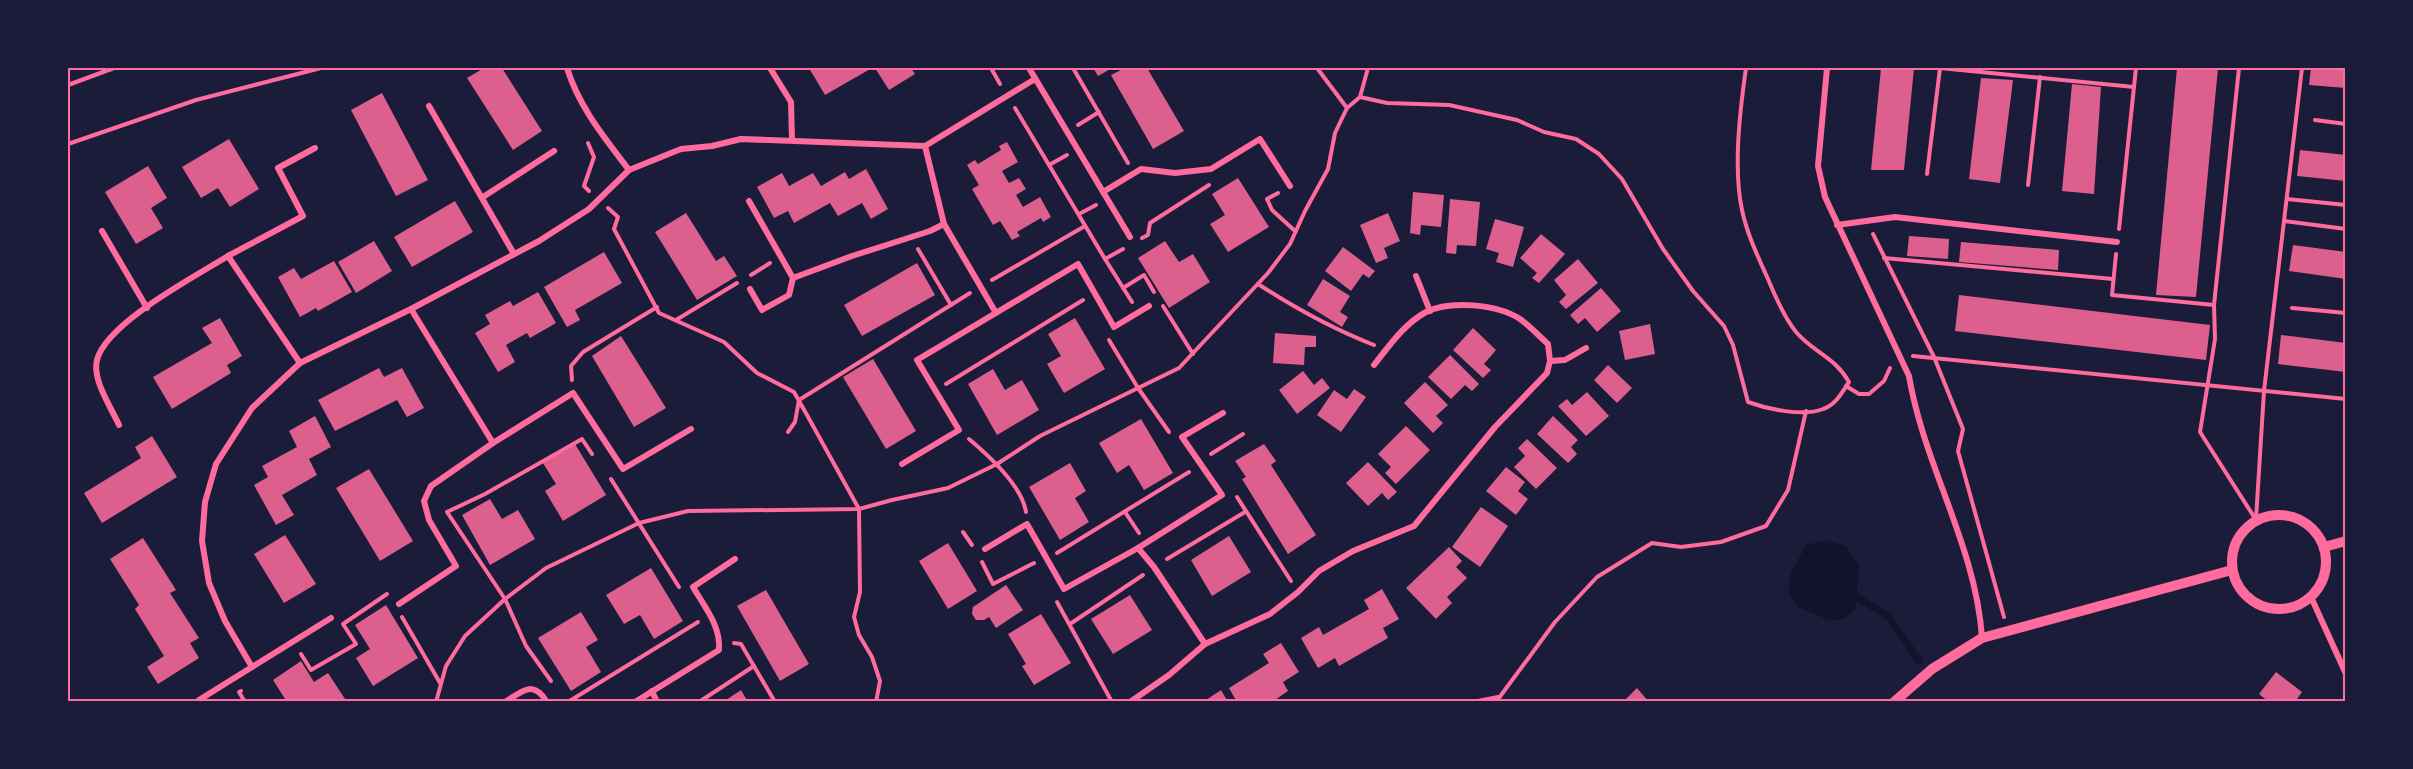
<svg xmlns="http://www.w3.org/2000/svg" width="2413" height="769" font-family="'Golos Text',sans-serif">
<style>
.water{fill:#12122b}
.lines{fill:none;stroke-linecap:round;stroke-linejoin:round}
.stream{stroke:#12122b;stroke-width:7}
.building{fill:#dd5f8e}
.path{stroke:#ff6b9d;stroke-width:4}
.service{stroke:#ff6b9d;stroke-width:4.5}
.minor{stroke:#ff6b9d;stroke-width:6}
.tertiary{stroke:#ff6b9d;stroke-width:10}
.neatline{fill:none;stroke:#ff6b9d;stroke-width:2}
</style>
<rect width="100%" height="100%" fill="#1b1b3a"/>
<path class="water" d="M1825,540L1846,546L1859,565L1856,608L1844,619L1829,620L1800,608L1788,593L1791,573L1806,545Z"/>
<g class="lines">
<path class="stream" d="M1857,597L1889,617L1919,661"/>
</g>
<g class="building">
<path d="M484,68H502L542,131L513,150L467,78Z"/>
<path d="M809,68H872L825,95Z"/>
<path d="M875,68H911L915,74L889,90Z"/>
<path d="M1093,68H1112L1098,76Z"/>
<path d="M1125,68H1147L1184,131L1153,149L1111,75Z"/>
<path d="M1881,68H1914L1904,170H1871Z"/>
<path d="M2177,68H2218L2196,297L2156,295Z"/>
<path d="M2311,68H2346V88L2309,85Z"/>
<path d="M1981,78L2013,80L2000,183L1969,179Z"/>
<path d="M2072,84L2101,87L2094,194L2062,191Z"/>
<path d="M382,93L428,180L396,196L351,110Z"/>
<path d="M229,139L259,189L230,207L218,188L201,198L182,167Z"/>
<path d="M1007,142L1018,162L1002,171L1009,183L1019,178L1026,189L1016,195L1023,207L1040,197L1051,217L1043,222L1041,218L1017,232L1020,236L1012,240L1000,221L993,225L972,189L979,185L967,165L975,160L978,164L1001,150L999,146Z"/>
<path d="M2300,150L2346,155V181L2297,176Z"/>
<path d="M148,166L167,198L151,208L163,228L136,244L105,192Z"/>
<path d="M866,169L888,209L871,219L862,203L838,216L830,203L794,223L788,211L774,218L757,187L782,173L789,186L813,173L821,186L845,172L849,179Z"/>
<path d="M1238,178L1269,227L1228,252L1210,224L1225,215L1212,194Z"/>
<path d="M1413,192L1444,195L1441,227L1421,225L1420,235L1410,233Z"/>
<path d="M1450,199L1480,202L1476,246L1457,245L1456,254L1446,253Z"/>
<path d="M455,201L473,232L412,267L394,237Z"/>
<path d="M686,213L716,261L724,256L737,276L697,300L655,232Z"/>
<path d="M1388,213L1400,241L1384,248L1388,258L1376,263L1360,225Z"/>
<path d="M1495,219L1524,227L1513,267L1496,262L1499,253L1486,249Z"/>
<path d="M1541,234L1565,254L1539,283L1532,278L1537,273L1520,258Z"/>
<path d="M1909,236L1949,239L1948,259L1907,256Z"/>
<path d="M374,241L392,271L356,293L338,262Z"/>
<path d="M1165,241L1179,262L1193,254L1210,282L1169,308L1138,258Z"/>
<path d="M1961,242L2059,250L2058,270L1959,262Z"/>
<path d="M2293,245L2346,252V279L2289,271Z"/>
<path d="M1343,247L1375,271L1369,278L1363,274L1351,291L1325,271Z"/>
<path d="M604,252L622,283L575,310L580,320L567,327L544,287Z"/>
<path d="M1578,259L1598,283L1566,309L1559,302L1566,295L1554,280Z"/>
<path d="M334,261L352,292L318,311L316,308L300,317L278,277L294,268L301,279Z"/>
<path d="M917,263L935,295L862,336L844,305Z"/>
<path d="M1323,279L1350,296L1340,312L1348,317L1342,327L1307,305Z"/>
<path d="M1601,288L1621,311L1597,332L1585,318L1578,324L1570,315Z"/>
<path d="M538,292L556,323L530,338L527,333L506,345L515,362L498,372L475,333L490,324L485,315L510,301L513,306Z"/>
<path d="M1959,295L2210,325L2206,360L1955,331Z"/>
<path d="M220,318L242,356L227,365L231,373L172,409L153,377L212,343L202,328Z"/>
<path d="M1075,318L1105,369L1064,393L1047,364L1061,356L1048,334Z"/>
<path d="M1650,324L1655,354L1625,360L1619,331Z"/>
<path d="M1473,328L1496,350L1484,364L1491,370L1483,378L1453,350Z"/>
<path d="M1275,333L1316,336V347H1305L1304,365L1273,363Z"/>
<path d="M2281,335L2346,343V372L2278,364Z"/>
<path d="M621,336L666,408L634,427L592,356Z"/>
<path d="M1450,355L1479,384L1472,391L1465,385L1451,399L1428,377Z"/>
<path d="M873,359L916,431L886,449L843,377Z"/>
<path d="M1608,365L1632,388L1617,403L1594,380Z"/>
<path d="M379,368L384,377L402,368L424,408L407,417L397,400L335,431L318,400Z"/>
<path d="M993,369L1005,390L1022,380L1039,410L997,435L968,384Z"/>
<path d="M1303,371L1314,385L1322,378L1330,388L1297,414L1279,390Z"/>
<path d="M1425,382L1448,405L1436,416L1443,423L1433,433L1404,403Z"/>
<path d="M1354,389L1366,397L1341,432L1317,415L1334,390L1347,399Z"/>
<path d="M1587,392L1609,416L1586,436L1558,406L1567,399L1572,405Z"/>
<path d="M315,416L331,447L309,459L317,475L282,495L294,515L276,525L254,485L268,477L262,466L297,447L289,431Z"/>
<path d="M1553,416L1578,440L1571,447L1577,454L1568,463L1537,434Z"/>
<path d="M1141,419L1173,473L1144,490L1129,465L1117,473L1099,443Z"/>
<path d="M1406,426L1430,450L1396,484L1385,473L1391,467L1378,454Z"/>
<path d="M152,436L177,477L102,523L84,493L141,458L135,447Z"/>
<path d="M1527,439L1557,468L1536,489L1514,467L1525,456L1518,448Z"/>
<path d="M575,444L606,495L563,521L545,491L556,484L543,463Z"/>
<path d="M1264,444L1276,461L1271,465L1316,535L1288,554L1242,479L1246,477L1235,461Z"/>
<path d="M1368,462L1397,492L1388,500L1382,493L1368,506L1346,483Z"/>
<path d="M1070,463L1086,491L1075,498L1089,522L1060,540L1029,487Z"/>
<path d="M1506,467L1525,482L1518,491L1528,499L1516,515L1486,491Z"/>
<path d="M369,469L413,541L380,561L336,488Z"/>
<path d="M490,499L502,519L518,510L535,539L490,565L462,515Z"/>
<path d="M1481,507L1508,526L1480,567L1452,547Z"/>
<path d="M285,535L316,584L284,603L254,554Z"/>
<path d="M1229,536L1251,572L1212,596L1191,560Z"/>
<path d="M143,538L176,590L170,593L199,638L190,643L199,658L158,684L147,667L164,656L135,609L139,605L110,559Z"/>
<path d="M948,543L977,591L948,609L919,561Z"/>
<path d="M1449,547L1462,561L1456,567L1467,578L1447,597L1452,603L1436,619L1406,588Z"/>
<path d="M651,568L683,621L654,639L640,615L624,624L606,595Z"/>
<path d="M1006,585L1023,610L996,628L989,617L984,620H976L972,614L973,607Z"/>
<path d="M1382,589L1399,619L1383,628L1388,638L1339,666L1335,658L1318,668L1301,638L1319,627L1323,635L1369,609L1364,600Z"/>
<path d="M766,590L809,664L780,681L737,606Z"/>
<path d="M1130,595L1152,630L1113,654L1091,619Z"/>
<path d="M386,605L418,658L373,686L356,658L370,649L355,625Z"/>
<path d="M581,612L598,640L586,647L601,672L571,691L538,638Z"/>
<path d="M1041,614L1071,663L1034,685L1022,666L1026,664L1008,634Z"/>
<path d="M1281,643L1299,672L1283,682L1288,691L1272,702H1237L1229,688L1269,663L1263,654Z"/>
<path d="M301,661L314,682L328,673L347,702H287L273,680Z"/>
<path d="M2276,672L2302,692L2295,702H2269L2259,694Z"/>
<path d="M1637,688L1649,702H1623Z"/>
<path d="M741,690L748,702H723Z"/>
<path d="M1221,690L1228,702H1203Z"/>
</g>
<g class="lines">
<g class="path">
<path d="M991,68L1000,84"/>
<path d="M1073,68L1128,163"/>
<path d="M1940,68L2134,87"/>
<path d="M2239,68L2214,305L2215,339L2200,432L2256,520"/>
<path d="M1360,97L1387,103L1449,105L1517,120L1544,132L1576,139L1599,154L1622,179L1663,249L1693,291L1724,326L1733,345L1748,402C1767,409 1803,417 1823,409C1836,405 1842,392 1849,382C1834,356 1814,353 1796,332C1784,317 1775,296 1768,279C1758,257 1747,234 1742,210C1733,168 1740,110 1746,68"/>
<path d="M1015,108L1105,259"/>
<path d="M1347,108L1360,97L1368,68"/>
<path d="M2315,120L2346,124"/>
<path d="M1078,125L1099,112"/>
<path d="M588,143L594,157L584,186L589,191"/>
<path d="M68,144L196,100L321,68"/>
<path d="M1049,165L1067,155"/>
<path d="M1927,174L1940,68"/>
<path d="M2028,185L2040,77"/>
<path d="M1278,193L1267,199L1272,210L1295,231"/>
<path d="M2287,199L2346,205"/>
<path d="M608,208L618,217L614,229L659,313L724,342L757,373L794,392L807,415L859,509L860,592L854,617L859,635L872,657L880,681L876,702"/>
<path d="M1079,214L1096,205"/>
<path d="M2284,221L2346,229"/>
<path d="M2119,229L2136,68"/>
<path d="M1873,234L1934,357L1963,429L1958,451L2004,617"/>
<path d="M1142,238L1148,235L1150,223L1209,185"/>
<path d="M918,249L951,305"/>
<path d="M1123,249L1105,259L1132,302"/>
<path d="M2116,254L2112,295L2214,305"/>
<path d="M1884,258L2113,279"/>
<path d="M751,275L770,263"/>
<path d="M992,280L1085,226"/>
<path d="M1258,284C1295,308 1333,329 1374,345"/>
<path d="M1123,288L1144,275L1154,292"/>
<path d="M1163,306L1193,354"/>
<path d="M2292,308L2346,313"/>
<path d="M676,320L737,283"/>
<path d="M1109,340L1138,388L1169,432"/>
<path d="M1913,356L2346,399"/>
<path d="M572,380L571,366L583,352L657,307"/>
<path d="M946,384L1083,300"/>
<path d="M1846,386L1859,394H1869L1884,381L1890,368"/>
<path d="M788,432L795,422L799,400L970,293"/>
<path d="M969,439C988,455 1022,486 1026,512"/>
<path d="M1211,454L1243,434"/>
<path d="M611,479L679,587"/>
<path d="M1237,497L1291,581"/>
<path d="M1125,512L1139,533"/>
<path d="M2256,519L2264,391L2302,68"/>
<path d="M963,532L972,545"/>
<path d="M1057,553L1189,472"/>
<path d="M1167,559L1245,512"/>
<path d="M982,562L993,584L1034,563"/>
<path d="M1057,602L1112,702"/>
<path d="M402,617L440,683"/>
<path d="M1070,624L1143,575"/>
<path d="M734,643L741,644L775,702"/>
<path d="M301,654L311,670L356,644L343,624L387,594"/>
<path d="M551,681L526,646L505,599L447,512L485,494L582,439L592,454"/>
<path d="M241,691L239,692L245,702"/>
<path d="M436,702L446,666L465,636L505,599L546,568L639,523L688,511L859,509L892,500L948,488L997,464L1040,436L1179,368L1268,273L1290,244L1305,211L1328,169L1335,133L1347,108L1317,68"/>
<path d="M568,702L698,622"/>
<path d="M699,702L754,666"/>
<path d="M1473,702L1498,697"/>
<path d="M1496,702L1555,622L1597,577L1652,543L1681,547L1721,542L1766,526L1788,490L1806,411"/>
</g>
<path class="service" d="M68,85L114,68"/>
<g class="minor">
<path d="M567,68C579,107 604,137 629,170"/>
<path d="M770,68L791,102L792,140"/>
<path d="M1029,68L1130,237"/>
<path d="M1827,68L1818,166L1825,197L1909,376C1924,466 1976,546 1982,638"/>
<path d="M429,106L514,254"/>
<path d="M925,146L944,224L996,313"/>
<path d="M1103,192L1141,169L1175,173L1211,169L1260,139L1290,186"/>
<path d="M483,197L554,151"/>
<path d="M749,201L793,278L852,256L930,231L944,224"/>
<path d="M1837,225L1895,217L2117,242"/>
<path d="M102,231L147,308"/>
<path d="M228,256L303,216L278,168L315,148"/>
<path d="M1416,276L1430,311"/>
<path d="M750,289L762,310L789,295L793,278"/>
<path d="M1550,361L1565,360L1586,348"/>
<path d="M119,425C111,407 92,380 97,360C106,323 196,276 228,256L300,363"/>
<path d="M493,443L573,393L623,469L691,429"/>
<path d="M902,464L959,430L917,360L1078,264L1114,327L1149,306"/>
<path d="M1138,548L1222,495L1182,437L1223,413"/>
<path d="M985,549L1027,524L1064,589L1138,548L1154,567L1205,644"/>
<path d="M2311,597L2346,674"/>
<path d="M399,604L456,566L429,520L424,501L431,486L493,443L411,309"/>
<path d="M252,667L331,618"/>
<path d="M652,691L657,702"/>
<path d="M200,702L199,700L252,667L225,621L209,583L202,541L205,502L216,464L252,408L300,363L411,309L539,241L589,209L629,170L681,149L712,146L741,139L925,146L1035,79"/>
<path d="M505,702C523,691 533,679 547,702"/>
<path d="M635,702L719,650C721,626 704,606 693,587L735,559"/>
<path d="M1130,702L1169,675L1205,644L1270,614L1298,592L1319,571L1353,551L1414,526L1495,427L1547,373L1550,361L1548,344C1539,336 1530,326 1520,319C1497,304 1450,300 1426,312C1404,324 1389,346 1374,365"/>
</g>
<g class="tertiary">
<circle cx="2279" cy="562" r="47"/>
<path d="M2324,547L2346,541"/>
<path d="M1894,702L1932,669L1982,638L2232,570"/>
</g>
</g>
<rect width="2413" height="769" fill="none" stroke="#1b1b3a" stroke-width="138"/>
<rect x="69" y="69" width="2275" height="631" class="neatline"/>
</svg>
